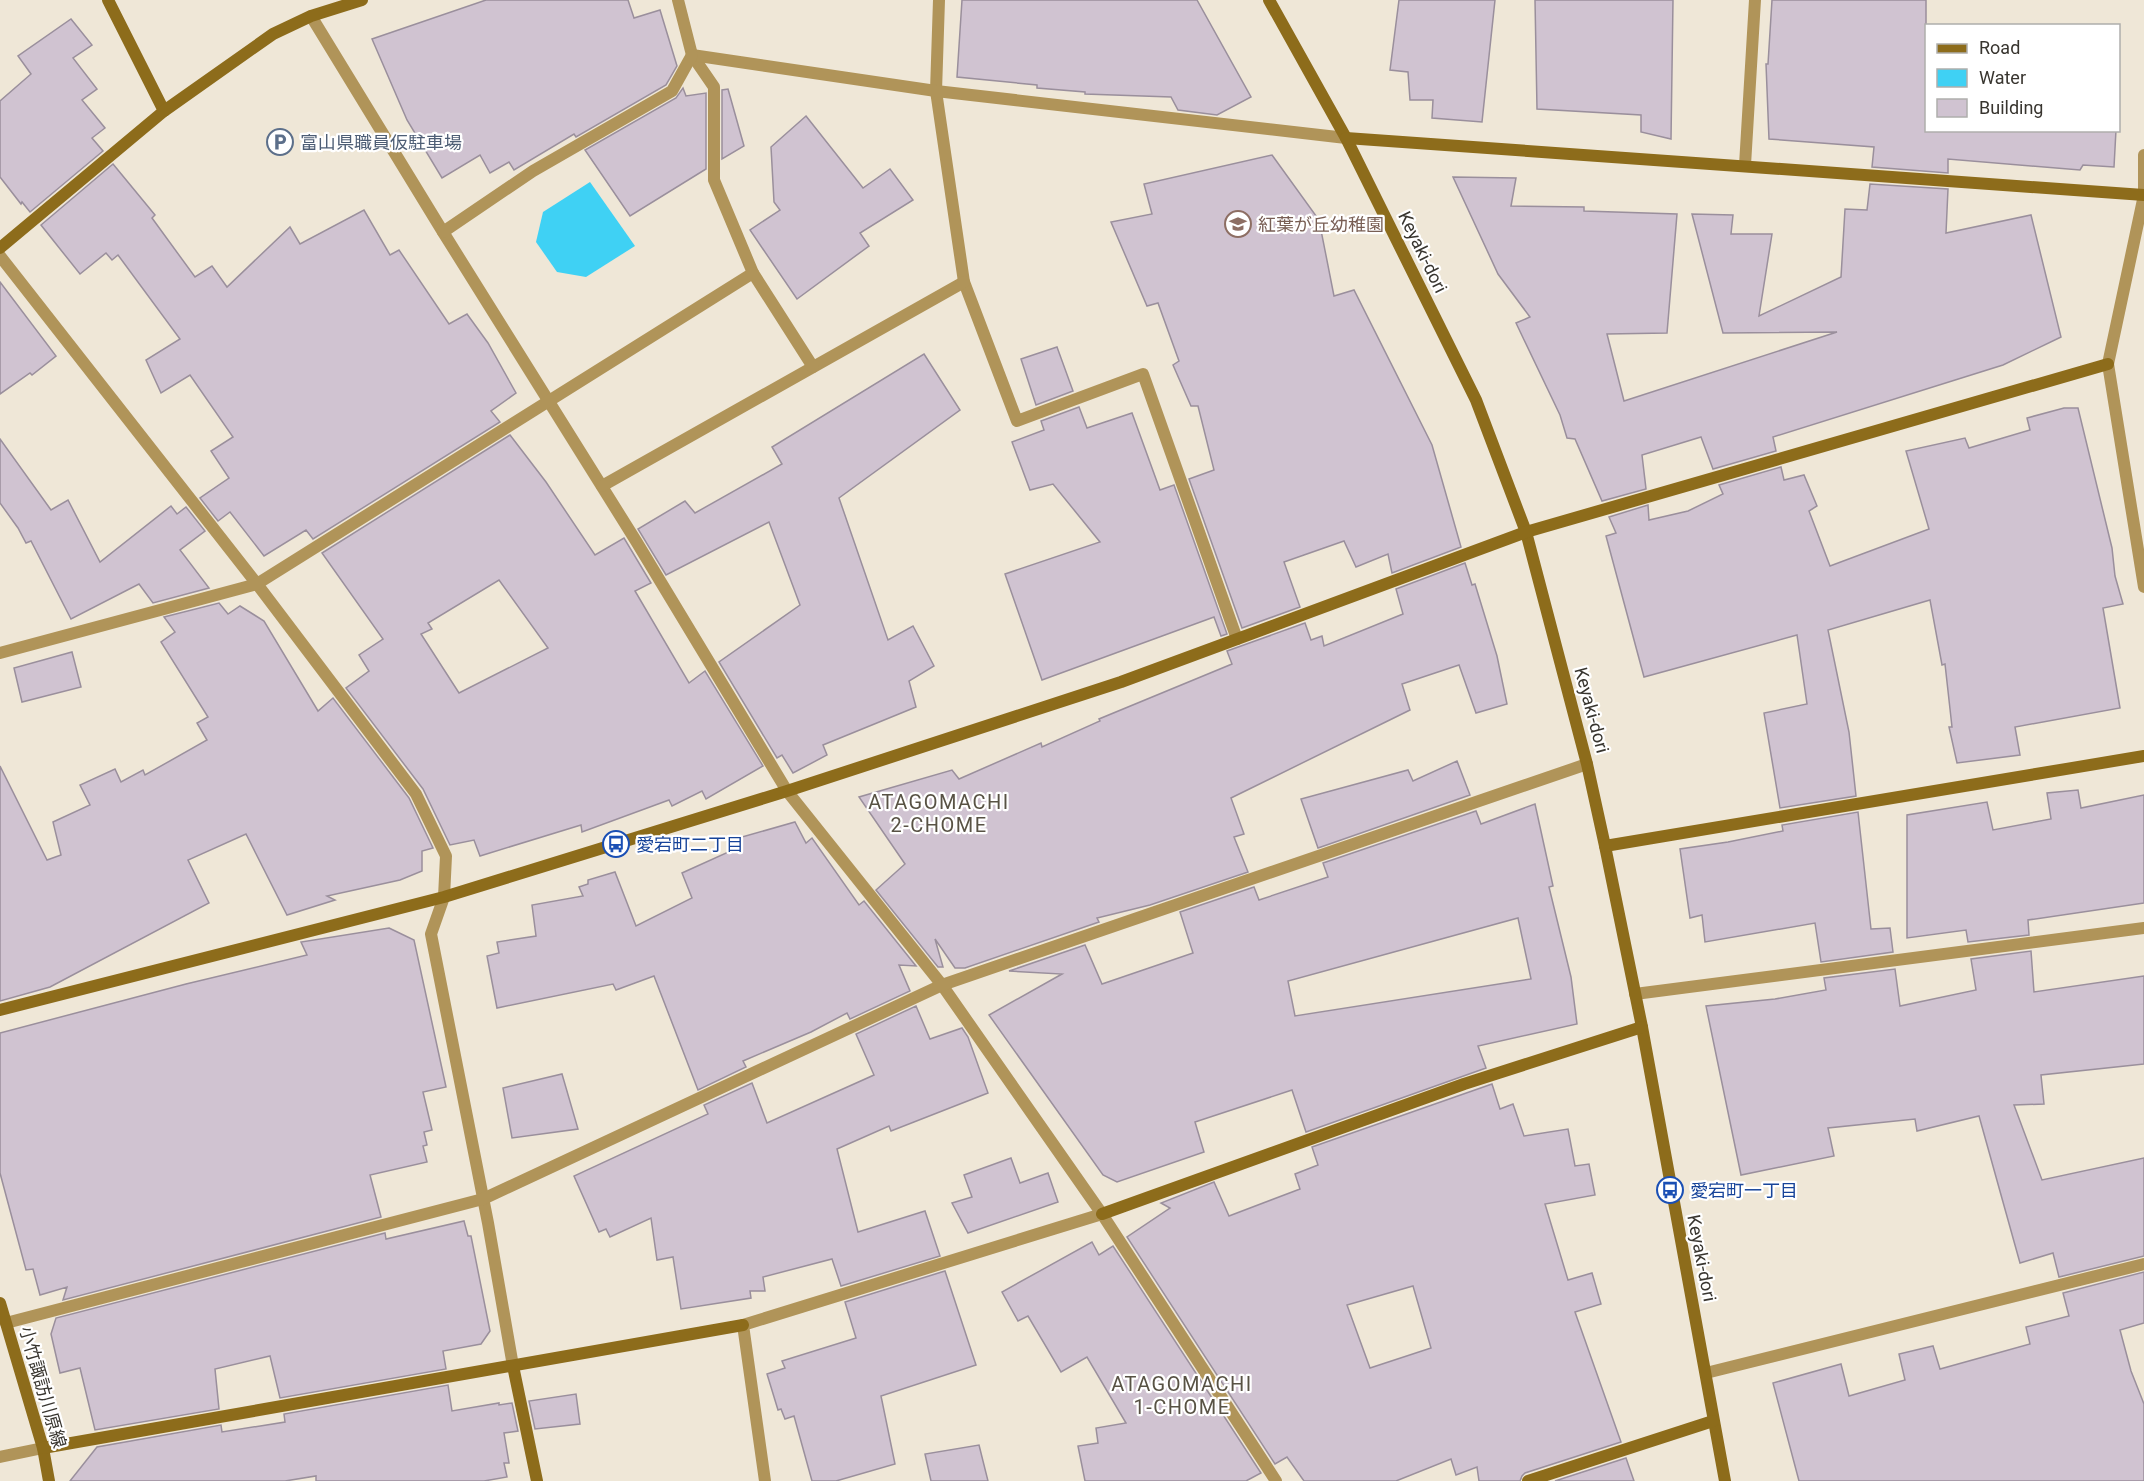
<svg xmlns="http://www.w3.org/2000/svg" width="2144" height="1481" font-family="Roboto,'Noto Sans JP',sans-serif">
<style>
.water{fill:#3fd1f4}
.building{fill:#d0c3d1;stroke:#9a8f9c;stroke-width:1.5;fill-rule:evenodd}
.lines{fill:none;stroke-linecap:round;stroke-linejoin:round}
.street{stroke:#b09459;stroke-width:12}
.secondary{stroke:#8d6c1b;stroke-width:12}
.labels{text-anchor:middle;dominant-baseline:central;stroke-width:4.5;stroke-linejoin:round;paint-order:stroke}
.service-label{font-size:18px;fill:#4e5e75;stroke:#fff;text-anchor:start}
.education-label{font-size:18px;fill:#785e54;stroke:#fff;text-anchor:start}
.street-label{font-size:18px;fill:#38352f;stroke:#fff}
.transit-label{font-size:18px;fill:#164399;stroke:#fff;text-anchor:start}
.neighbourhood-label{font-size:20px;letter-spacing:1.5px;fill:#585244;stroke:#fff}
</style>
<rect width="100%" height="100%" fill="#efe7d7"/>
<path class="water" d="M590,182L635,246L586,277L557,272L536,242L543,212Z"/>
<g class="building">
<path d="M486,0H628L634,18L660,10L677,66L666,85L576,137L574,134L514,170L509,162L490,173L480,155L442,178L407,120L372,39Z"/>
<path d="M962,0H1197L1251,97L1217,115L1178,110L1171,97L1085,94V92L1037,88V85L957,77Z"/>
<path d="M1399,0H1495L1482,122L1432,118L1433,100H1410L1408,72L1390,70Z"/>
<path d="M1535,0H1673L1671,139L1641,132V115L1537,109Z"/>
<path d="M1772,0H1926V130H2116L2114,167L2083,165L2080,170L1948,159V173L1872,167L1874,147L1769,139L1766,64H1768Z"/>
<path d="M71,19L92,45L73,58L97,89L82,100L105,128L92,138L103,151L30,212L22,202L21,204L0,177V101L31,74L18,56Z"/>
<path d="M683,88L686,96L706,93V169L630,216L585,150L676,98Z"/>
<path d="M728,89L744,146L722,159V90Z"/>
<path d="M806,116L863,188L890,169L913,200L860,233L869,246L797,299L750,230L780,210L774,202L771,147Z"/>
<path d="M1272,155L1319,220L1334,296L1354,290L1432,445L1461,547L1392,573L1388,554L1356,567L1344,541L1284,562L1300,607L1242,628L1189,479L1214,470L1198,406H1191L1173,365L1179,361L1158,303L1147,306L1111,222L1152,214L1144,184Z"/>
<path d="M113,164L155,215L152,218L195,277L212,266L227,287L290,227L300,244L364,210L390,255L399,250L449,324L467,314L488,343L516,393L491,411L500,422L313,539L306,530L264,556L230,512L218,521L200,498L229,478L211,451L233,437L190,375L161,393L146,360L180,339L118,255L112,260L106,253L80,274L41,225Z"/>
<path d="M1453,177L1516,178L1511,206L1584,207V211L1677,214L1667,333L1607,334L1624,401L1837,332L1723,333L1692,214L1733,215L1731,234H1772L1759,316L1841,277L1845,209L1867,210L1870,184L1948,189L1946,233L2031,215L2061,337L2003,365L1773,437L1776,451L1713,469L1701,437L1642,455L1646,489L1602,501L1575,439L1567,438L1560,415L1516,323L1530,317L1498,274Z"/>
<path d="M0,282L56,356L32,375L30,373L0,394Z"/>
<path d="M1057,347L1073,391L1036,405L1021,359Z"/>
<path d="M924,354L960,410L839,498L888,640L913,626L934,666L909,681L916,707L823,745L827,755L793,773L782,755L777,758L719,662L800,605L769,522L666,575L638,529L685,501L695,513L782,464L772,447Z"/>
<path d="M1079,407L1087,428L1132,413L1160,490L1174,485L1227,634L1221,636L1214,617L1042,680L1005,574L1100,542L1053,484L1030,490L1012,442L1044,430L1041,421Z"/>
<path d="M2064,408H2078L2112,548L2115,576L2123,604L2103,608L2120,708L2015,727L2020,755L1957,763L1949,727H1952L1945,664L1942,665L1930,600L1828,630L1849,732L1856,796L1780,808L1764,713L1807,704L1797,635L1644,677L1606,536L1616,533L1609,517L1648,505L1649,520L1688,511L1723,494L1719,485L1781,467L1784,480L1804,475L1817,506L1809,511L1830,566L1929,529L1906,451L1965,438L1969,448L2030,430L2027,418Z"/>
<path d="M510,435L546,482L595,555L624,538L651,583L635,591L689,683L705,671L763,766L706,799L702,791L672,806L669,800L582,832L581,825L480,856L474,840L450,845L423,789L346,688L369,671L359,655L383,639L322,553ZM499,580L548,648L459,693L421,634L432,629L428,623Z"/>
<path d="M0,439L51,510L68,500L100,562L171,506L177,514L186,507L205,531L180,550L209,588L153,603L139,584L71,619L31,541L26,543L18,528L0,503Z"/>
<path d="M1465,563L1472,585L1475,584L1497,656L1507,704L1476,713L1459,665L1402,684L1410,710L1231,798L1244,834L1234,837L1248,872L1150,905L1097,918L1099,922L965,968H955L935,939L943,967H938L876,890L905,864L859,797L952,770L959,779L1041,743L1042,747L1100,721L1099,719L1232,664L1227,651L1305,623L1311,640L1322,636L1324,646L1403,614L1396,589Z"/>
<path d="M219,603L228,614L240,606L264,621L318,711L333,698L409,798L433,848L422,851V871L400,880L327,896L335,900L287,915L246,834L188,860L209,903L50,987L0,1001V766L47,860L61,855L53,822L90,805L80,785L115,769L121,782L143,770L145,775L207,740L197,723L208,717L161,642L175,632L164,617Z"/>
<path d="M72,652L81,687L22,702L14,668Z"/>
<path d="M1457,761L1470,795L1318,848L1301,799L1408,770L1413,781Z"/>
<path d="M2078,790L2081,808L2144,795V903L2028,920L2029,935L1968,942L1966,930L1907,938V815L1987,802L1993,830L2051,819L2047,793Z"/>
<path d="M1535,804L1553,886L1549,887L1571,977L1577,1024L1478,1046L1486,1068L1306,1132L1292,1090L1195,1122L1204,1152L1117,1182L1103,1175L989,1015L1062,974L1009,971L1085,945L1102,984L1193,953L1180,912L1254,887L1259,900L1328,877L1323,863L1476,811L1481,824ZM1518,918L1531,979L1295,1016L1288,981Z"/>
<path d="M1858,812L1871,929L1890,928L1893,952L1821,962L1815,923L1705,942L1702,915L1690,918L1680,849L1728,842L1783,831L1782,825Z"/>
<path d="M795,822L806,843L812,838L859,905L864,901L916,966L899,965L910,991L850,1019L847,1013L811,1032L743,1061L746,1067L698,1090L654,976L616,990L613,984L497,1008L487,956L499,953L497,942L536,936L532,905L583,896L579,887L588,884V880L615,872L636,926L692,898L682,873L733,850L728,841Z"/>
<path d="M389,928L414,940L446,1087L423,1092L432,1130L424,1132L427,1145L423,1146L427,1162L370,1175L381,1217L63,1300L67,1287L40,1295L33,1269L26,1270L0,1173V1033L186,984L307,955L301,942Z"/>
<path d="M2031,951L2034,992L2144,976V1064L2041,1075L2044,1104L2014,1105L2042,1180L2144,1158V1256L2059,1277L2053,1253L2020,1263L1979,1116L1917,1131L1915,1119L1828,1128L1834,1156L1741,1175L1706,1006L1775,999L1826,990L1824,978L1895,969L1900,1006L1976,990L1971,959Z"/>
<path d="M916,1006L930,1039L962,1028L968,1037L988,1093L891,1131L889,1126L837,1149L858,1232L925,1211L940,1256L841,1286L832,1259L763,1277L765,1291H750L751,1298L681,1309L673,1257L657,1260L651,1218L610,1237L606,1229L599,1232L574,1176L708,1114L704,1105L752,1083L767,1123L874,1075L856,1034Z"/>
<path d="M562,1074L578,1129L512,1138L503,1088Z"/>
<path d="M1492,1084L1500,1109L1513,1104L1524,1136L1568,1129L1575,1166L1589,1164L1595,1195L1545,1204L1568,1280L1592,1273L1601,1304L1575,1312L1621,1442L1525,1473L1522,1476L1520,1481H1479L1477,1467L1456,1475L1451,1459L1396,1481H1304L1287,1457L1275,1464L1127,1237L1170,1208L1161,1203L1214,1182L1229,1216L1300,1189L1295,1174L1318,1165L1312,1147ZM1413,1286L1431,1348L1370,1368L1347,1305Z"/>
<path d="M1011,1158L1020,1183L1048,1173L1058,1202L968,1233L952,1203L972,1197L964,1175Z"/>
<path d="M464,1221L468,1236H471L490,1331L481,1344L443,1351L446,1369L280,1398L270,1356L215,1369L219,1409L95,1430L80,1368L60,1373L51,1334L56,1318L385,1233L386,1239Z"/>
<path d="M1092,1242L1099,1255L1113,1246L1261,1473L1246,1481H1085L1078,1446L1098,1443L1096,1428L1126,1423L1087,1357L1061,1372L1028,1316L1018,1321L1002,1292Z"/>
<path d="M945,1271L976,1365L881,1396L895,1464L836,1481H812L794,1416L785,1419L781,1409L778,1410L767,1374L785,1368L782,1361L856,1338L845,1302Z"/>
<path d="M2144,1272V1323L2120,1330L2131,1371L2144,1404V1481H1799L1773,1383L1841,1364L1849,1396L1905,1380L1899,1354L1933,1346L1940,1369L2030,1344L2026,1327L2069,1316L2063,1293Z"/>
<path d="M448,1385L452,1411L499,1403V1405L512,1403L518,1431L504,1433L509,1463H504L507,1477L484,1481H316V1476L285,1481H70L97,1447L221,1425L222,1432L285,1422L284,1414Z"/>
<path d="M576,1394L580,1424L535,1429L529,1401Z"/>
<path d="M979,1445L988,1481H931L925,1454Z"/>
<path d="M1626,1458L1634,1481H1555Z"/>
</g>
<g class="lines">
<g class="street">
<path d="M678,0L692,55L714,87V180L753,273"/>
<path d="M939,0L936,91L964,282L1017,421L1143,374L1237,639"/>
<path d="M311,16L443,232L636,541L787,791L942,985L1102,1214L1276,1481"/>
<path d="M692,55L936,91L1346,138"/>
<path d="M2144,155V195L2108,364L2144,587"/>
<path d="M1745,165L1755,0"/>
<path d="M443,232L533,171L672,91L692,55"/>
<path d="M0,256L257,584L416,794L446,856L444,897L431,934L488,1223L513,1366"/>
<path d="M602,486L964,282"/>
<path d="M0,653L257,584L753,273L813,367"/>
<path d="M1635,994L2144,928"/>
<path d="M6,1323L483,1199L942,985L1587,764"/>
<path d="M1706,1373L2144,1264"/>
<path d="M0,1457L43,1448"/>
<path d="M765,1481L743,1325L1102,1214"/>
</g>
<g class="secondary">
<path d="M108,0L164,111"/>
<path d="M1269,0L1346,138L1476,400L1526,532L1587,764L1605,846L1642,1027L1725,1481"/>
<path d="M1346,138L2144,195"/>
<path d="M0,248L164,111L273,34L311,16L362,0"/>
<path d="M1605,846L2144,756"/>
<path d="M0,1010L444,897L787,791L1121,682L1526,532L2108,364"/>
<path d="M1102,1214L1464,1084L1642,1027"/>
<path d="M0,1303L43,1448L49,1481"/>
<path d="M513,1366L537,1481"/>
<path d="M43,1448L743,1325"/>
<path d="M1528,1481L1713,1421"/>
</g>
</g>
<defs>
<symbol id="parking-ring" viewBox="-11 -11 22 22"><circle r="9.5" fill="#fff" stroke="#5c6f8a" stroke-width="1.5"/><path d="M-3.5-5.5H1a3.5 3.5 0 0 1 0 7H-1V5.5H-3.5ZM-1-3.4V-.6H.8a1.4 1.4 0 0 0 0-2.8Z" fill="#5c6f8a"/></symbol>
<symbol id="school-ring" viewBox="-11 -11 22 22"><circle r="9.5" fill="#fff" stroke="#8d6e63" stroke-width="1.5"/><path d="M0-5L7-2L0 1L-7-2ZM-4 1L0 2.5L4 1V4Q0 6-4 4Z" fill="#8d6e63"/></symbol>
<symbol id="bus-ring" viewBox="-11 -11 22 22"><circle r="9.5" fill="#fff" stroke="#1a4fb4" stroke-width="1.5"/><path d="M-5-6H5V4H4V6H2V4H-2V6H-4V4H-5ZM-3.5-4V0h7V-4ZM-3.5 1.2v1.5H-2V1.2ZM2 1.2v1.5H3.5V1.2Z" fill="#1a4fb4"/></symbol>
</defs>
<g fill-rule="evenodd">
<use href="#parking-ring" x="265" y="127" width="30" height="30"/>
<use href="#school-ring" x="1223" y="209" width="30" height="30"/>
<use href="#bus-ring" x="601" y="829" width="30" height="30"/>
<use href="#bus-ring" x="1655" y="1175" width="30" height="30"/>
</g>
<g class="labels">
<g class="service-label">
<text x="300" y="142">富山県職員仮駐車場</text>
</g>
<g class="education-label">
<text x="1258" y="224">紅葉が丘幼稚園</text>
</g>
<g class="street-label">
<text transform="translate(1423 252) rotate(64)">Keyaki-dori</text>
<text transform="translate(1592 710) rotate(75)">Keyaki-dori</text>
<text transform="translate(1702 1258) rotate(79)">Keyaki-dori</text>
<text transform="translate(43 1387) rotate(74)">小竹諏訪川原線</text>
</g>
<g class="transit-label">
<text x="636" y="844">愛宕町二丁目</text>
<text x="1690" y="1190">愛宕町一丁目</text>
</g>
<g class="neighbourhood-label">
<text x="939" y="802">ATAGOMACHI<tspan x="939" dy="23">2-CHOME</tspan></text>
<text x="1182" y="1384">ATAGOMACHI<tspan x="1182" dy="23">1-CHOME</tspan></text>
</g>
</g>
<rect x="1925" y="24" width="195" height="108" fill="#ffffff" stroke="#afaeac" stroke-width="1.5"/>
<rect x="1937" y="44" width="30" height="9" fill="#8d6c1b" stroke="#afaeac" stroke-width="1.5"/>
<text x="1979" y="54" font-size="18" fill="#38352f">Road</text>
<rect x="1937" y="69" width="30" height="18" fill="#3fd1f4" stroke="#afaeac" stroke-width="1.5"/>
<text x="1979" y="84" font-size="18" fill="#38352f">Water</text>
<rect x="1937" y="99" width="30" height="18" fill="#d0c3d1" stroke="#afaeac" stroke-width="1.5"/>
<text x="1979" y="114" font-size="18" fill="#38352f">Building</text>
</svg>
